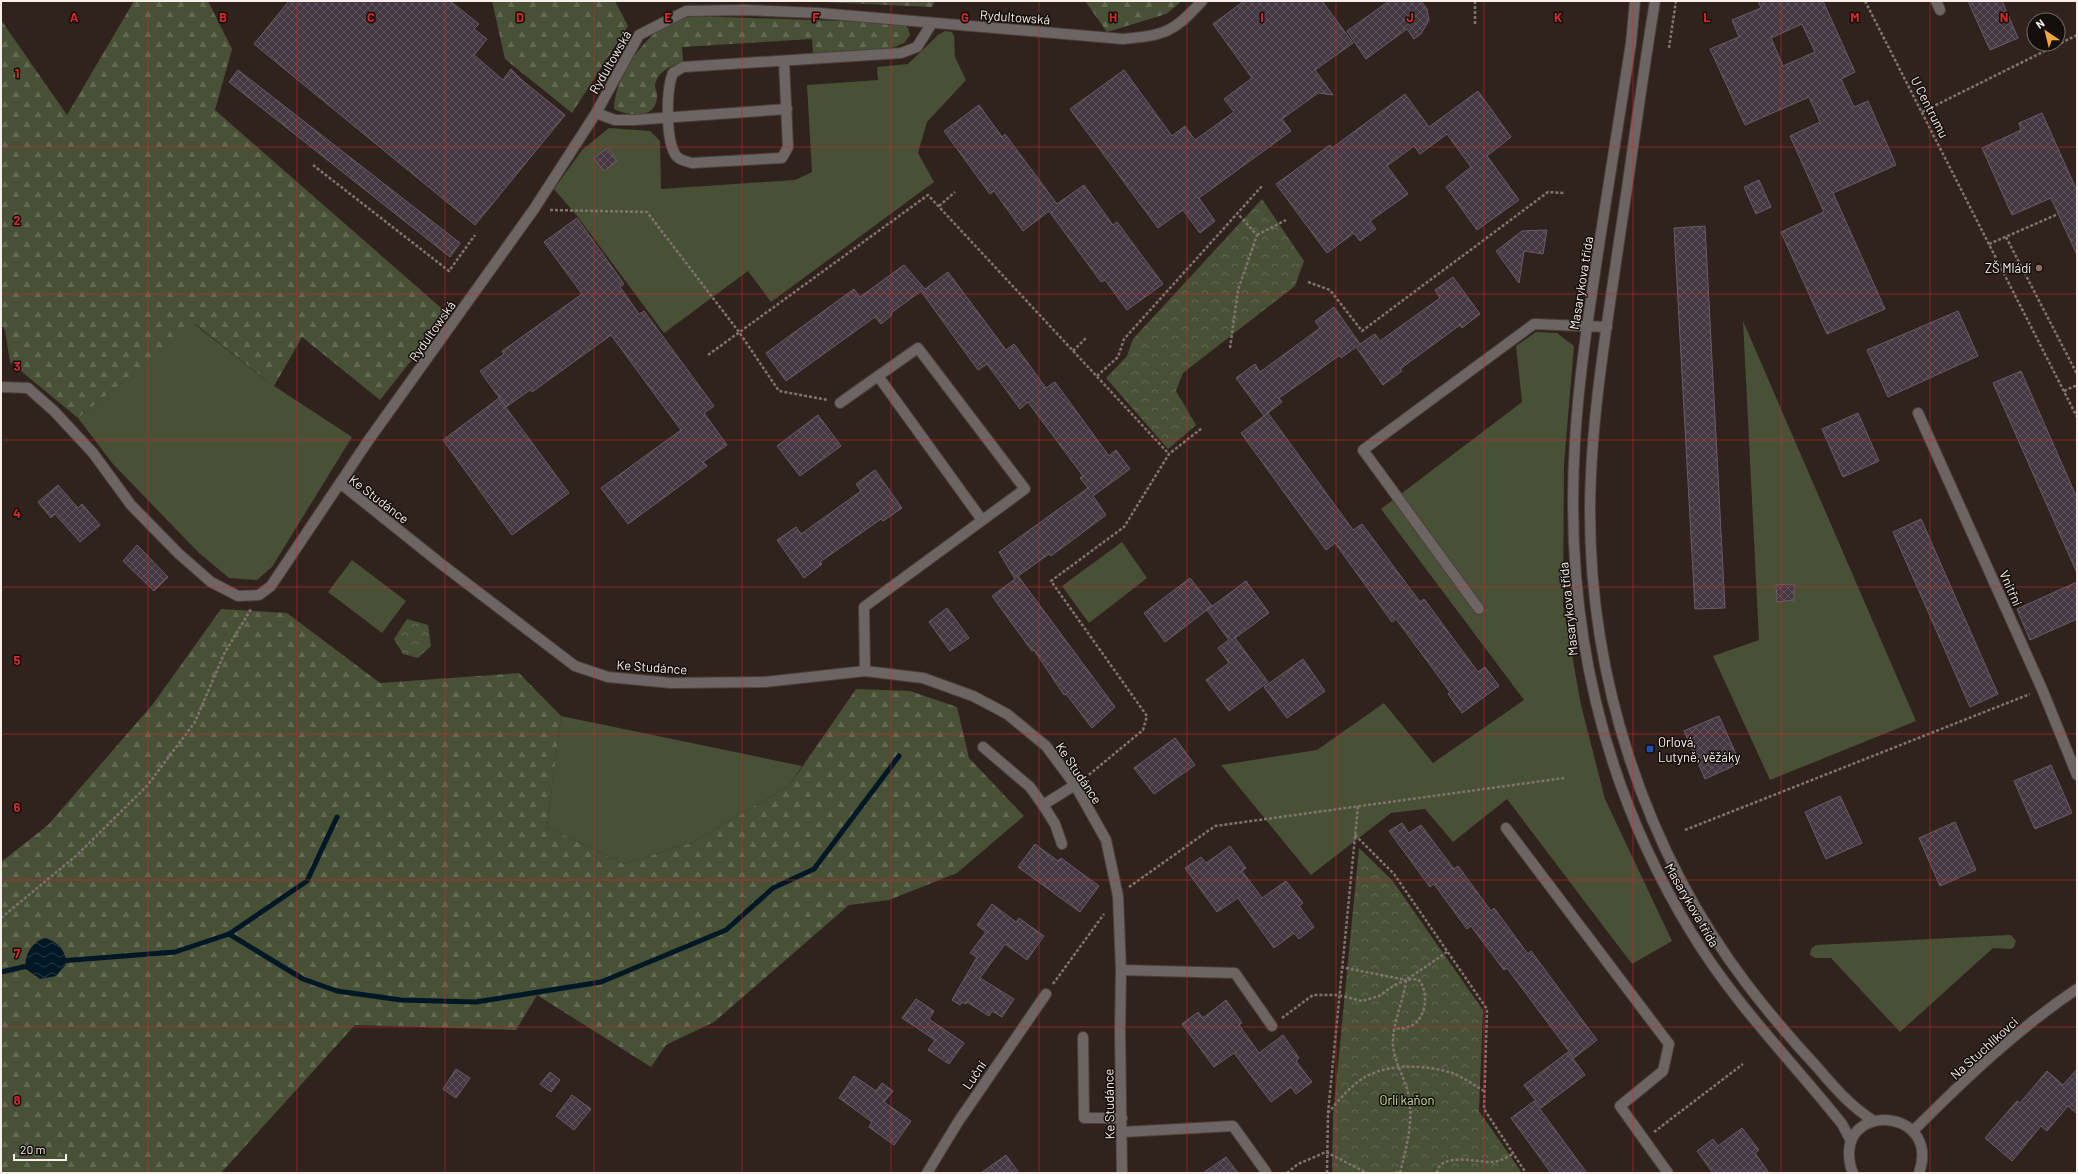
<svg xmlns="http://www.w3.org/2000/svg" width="2078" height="1174" font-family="Barlow,sans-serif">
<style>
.green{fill:#485036}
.forest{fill:url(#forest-firs)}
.park{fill:url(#park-crowns)}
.water{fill:url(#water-waves)}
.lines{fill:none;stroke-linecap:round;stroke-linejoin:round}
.stream{stroke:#001826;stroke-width:5}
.building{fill:url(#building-cross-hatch);stroke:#695c67;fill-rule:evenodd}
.minor-casing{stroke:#4c403a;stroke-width:12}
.path{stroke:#80746f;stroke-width:2.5;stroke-dasharray:3 2;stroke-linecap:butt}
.minor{stroke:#6d6564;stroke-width:10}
.grid{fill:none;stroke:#d62828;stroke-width:1;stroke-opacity:0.55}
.education-dot{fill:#8d6e63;stroke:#140e0b;stroke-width:1.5}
.transit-dot{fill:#1a4fb4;stroke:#140e0b;stroke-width:1.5}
.labels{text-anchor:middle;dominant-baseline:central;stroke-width:3;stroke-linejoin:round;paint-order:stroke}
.street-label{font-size:13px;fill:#f8efeb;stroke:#140e0b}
.poi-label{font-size:13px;fill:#f8efeb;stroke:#140e0b;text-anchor:end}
.park-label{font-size:13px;fill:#c8e095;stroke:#140e0b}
.grid-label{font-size:13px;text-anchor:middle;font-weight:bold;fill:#d62828;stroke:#140e0b;stroke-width:3;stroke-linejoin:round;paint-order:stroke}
</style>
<defs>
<pattern id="forest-firs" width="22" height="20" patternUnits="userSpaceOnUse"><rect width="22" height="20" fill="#485036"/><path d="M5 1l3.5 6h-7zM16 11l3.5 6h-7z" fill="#636a53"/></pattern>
<pattern id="park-crowns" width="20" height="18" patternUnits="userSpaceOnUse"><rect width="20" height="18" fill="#485036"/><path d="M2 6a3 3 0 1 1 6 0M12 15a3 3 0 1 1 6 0" fill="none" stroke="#636a53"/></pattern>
<pattern id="water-waves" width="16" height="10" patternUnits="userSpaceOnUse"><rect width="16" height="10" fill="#001826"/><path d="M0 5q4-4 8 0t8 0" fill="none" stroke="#263a46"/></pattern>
<pattern id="building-cross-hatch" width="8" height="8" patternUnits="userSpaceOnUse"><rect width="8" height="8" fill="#443842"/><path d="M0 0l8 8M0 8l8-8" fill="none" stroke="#60555d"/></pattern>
</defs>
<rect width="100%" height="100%" fill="#30231d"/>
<g class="green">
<path d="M945,31L952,32L954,36L955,57L966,80L927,122L918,153L934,182L771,302L748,271L664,333L578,217L554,189L582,150L609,128L650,131L660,141L661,189L795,180L812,172L807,85L878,80L877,67L908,64L938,35Z"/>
<path d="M1743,321L1916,721L1770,780L1713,656L1759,640Z"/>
<path d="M194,324L274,386L352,437L272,567L257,580L229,578L198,552L113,464L78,418Z"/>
<path d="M1536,332L1557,333L1574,346L1564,464L1563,605L1581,705L1605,799L1672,941L1632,964L1507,799L1453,842L1425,809L1391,813L1311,875L1221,765L1317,750L1384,703L1433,763L1524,700L1381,509L1522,402L1516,346Z"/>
<path d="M1122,542L1147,578L1089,623L1062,586Z"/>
<path d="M352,560L406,601L382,633L328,592Z"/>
<path d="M561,716L802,766L789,786L693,842L624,864L547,827Z"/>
<path d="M2008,935H2011L2016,941L2014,947L2011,949L1993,948L1900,1032L1831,958H1815L1810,955L1811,949L1816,945Z"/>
</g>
<g class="forest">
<path d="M134,1H208L232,49L215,110L448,314L380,400L302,337L274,386L195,324L78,418L10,362L5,330L1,325V20L67,115Z"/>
<path d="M492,1H615L628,26L572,113L505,59Z"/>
<path d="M802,1H935L932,7Z"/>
<path d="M1085,1H1182L1166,14L1107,32Z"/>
<path d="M693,16L901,23L908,28L910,35L904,43L887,50L813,55L812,39L682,47L683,60L680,64C669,66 657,73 655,85C655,89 658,94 657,98C655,120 628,116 614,109C614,79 644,34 672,22C678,19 686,18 693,16Z"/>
<path d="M221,609L287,613L380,683L519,673L561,716L547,827L624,864L693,842L789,786L856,689L910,691L957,707L969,758L1024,816L957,873L889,900L849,905L714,1022L666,1045L651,1067L537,995L516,1030L355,1025L221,1173H1V862L48,825L153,704Z"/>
</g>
<g class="park">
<path d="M1262,199L1304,261L1295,286L1183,373L1176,391L1196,425L1168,449L1106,378L1127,356L1133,339Z"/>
<path d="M407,619L428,625L431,646L418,658L403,654L394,639Z"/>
<path d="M1359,848L1392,880L1483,1010L1479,1111L1522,1173H1332L1333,1116Z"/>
</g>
<path class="water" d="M46,938C59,943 64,949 67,963L56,976L40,979L26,969C23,956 33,940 46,938Z"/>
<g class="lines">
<g class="stream">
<path d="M229,934L307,881L337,817"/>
<path d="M60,961L175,952L229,934L303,979L337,991L401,1000L476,1002L601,982L726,930L773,888L814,869L899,756"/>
<path d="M1,972L32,965"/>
</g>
</g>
<g class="building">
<path d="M289,1H450L479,24L474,29L487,39L474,55L503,80L511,69L523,81L565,115L475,225L254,44Z"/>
<path d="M1244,1H1322L1353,43L1315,70L1333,95L1318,93L1282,119L1291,131L1199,198L1215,221L1200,233L1183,210L1158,228L1070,109L1124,70L1172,136L1185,126L1195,140L1234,112L1224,99L1252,78L1213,24Z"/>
<path d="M1389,1H1421L1427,9L1429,20L1421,34L1414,39L1407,29L1366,59L1347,31Z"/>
<path d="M1758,1H1823L1855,72L1841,79L1854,107L1868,101L1896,165L1833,193L1885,309L1827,334L1781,232L1824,212L1790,136L1820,122L1809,97L1745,125L1710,49L1739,37L1732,20L1761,8ZM1802,24L1815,52L1783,66L1771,38Z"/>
<path d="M1968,1H2002L2018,38L1990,50Z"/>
<path d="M238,70L460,243L450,257L229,82Z"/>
<path d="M1478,91L1511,137L1487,156L1519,200L1477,230L1446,187L1471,167L1447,134L1420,154L1414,146L1387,166L1408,194L1370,221L1376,229L1360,241L1354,233L1327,253L1276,184L1330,145L1332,148L1405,94L1429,127Z"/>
<path d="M979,105L1002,137L1005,134L1057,204L1084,185L1113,225L1117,222L1123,230L1163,284L1127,310L1105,280L1101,282L1049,211L1023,231L994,191L990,194L944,131Z"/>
<path d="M2042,113L2077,191V255L2051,198L2012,215L1982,148L2021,130L2019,123Z"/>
<path d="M608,148L617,161L604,171L594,158Z"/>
<path d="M1759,180L1771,207L1756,214L1744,187Z"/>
<path d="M577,218L624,284L620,287L639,314L644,311L714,406L704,413L727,445L703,462L707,466L628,524L601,488L681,430L611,335L532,392L530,390L506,407L480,371L504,354L502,351L582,294L544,242Z"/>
<path d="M1705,226L1725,608L1695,609L1674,228Z"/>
<path d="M1547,230L1543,254L1524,251L1519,283L1496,251L1522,231Z"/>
<path d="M904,265L925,289L948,272L1006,350L1014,344L1046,388L1055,382L1109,456L1116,450L1130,469L1093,496L1106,515L1051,556L1049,554L1018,576L1115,707L1092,728L1066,694L1064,695L1034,650L1032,651L992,596L1015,579L999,552L1088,488L1080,478L1083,476L1028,402L1020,409L987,364L978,370L921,291L891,313L892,315L881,324L875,317L786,381L766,353L854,289L860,297Z"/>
<path d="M1453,277L1480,314L1462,328L1460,325L1400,369L1402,371L1383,385L1356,347L1341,358L1340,355L1279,398L1282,402L1264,416L1236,378L1255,364L1260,372L1320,328L1315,321L1334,307L1360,344L1375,334L1380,341L1440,298L1435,290Z"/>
<path d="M1958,311L1978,356L1888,397L1867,350Z"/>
<path d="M2021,371L2077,498V573L1993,383Z"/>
<path d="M499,398L569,493L512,535L443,440Z"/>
<path d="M1268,413L1353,530L1362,524L1420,602L1424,599L1478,672L1485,667L1499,686L1462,713L1448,694L1450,692L1396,619L1392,622L1335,543L1326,550L1241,433Z"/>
<path d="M1858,413L1879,461L1843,477L1822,429Z"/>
<path d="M818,415L841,446L800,476L777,446Z"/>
<path d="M875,470L902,508L883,521L881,519L820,562L822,564L804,578L777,540L796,527L801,534L861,491L856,484Z"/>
<path d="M58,485L78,508L82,504L100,525L80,542L55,514L51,518L38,502Z"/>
<path d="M1921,519L1998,694L1970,707L1893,532Z"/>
<path d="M137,545L168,577L154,591L123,561Z"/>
<path d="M1190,578L1212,606L1165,642L1144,613Z"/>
<path d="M1246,581L1269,613L1235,638L1268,682L1229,711L1206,680L1229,663L1218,648L1229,640L1207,610Z"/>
<path d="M2077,582V619L2030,640L2017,609Z"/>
<path d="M1794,584V600L1777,602L1776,585Z"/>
<path d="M947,608L969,638L950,651L929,622Z"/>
<path d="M1303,659L1325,691L1287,718L1264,687Z"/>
<path d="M1719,716L1740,763L1705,779L1684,731Z"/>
<path d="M1175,738L1195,765L1154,794L1134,768Z"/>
<path d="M2051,765L2072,813L2035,829L2014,781Z"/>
<path d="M1840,796L1862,843L1826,859L1805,812Z"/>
<path d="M1955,822L1976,870L1940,886L1919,838Z"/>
<path d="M1402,823L1409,833L1421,825L1454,869L1458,866L1491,911L1494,908L1528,954L1531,951L1597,1040L1574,1058L1507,968L1504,970L1471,926L1467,929L1434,884L1430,887L1389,831Z"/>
<path d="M1035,844L1058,861L1061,858L1099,886L1080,912L1018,867Z"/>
<path d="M1230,846L1246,868L1242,871L1262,898L1286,881L1303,903L1299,906L1314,927L1299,939L1294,933L1274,948L1238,898L1217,912L1185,868L1201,857L1206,863Z"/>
<path d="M992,904L1016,922L1019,918L1044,936L1027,960L1005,944L980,978L1014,999L1002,1017L992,1011L989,1016L967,1002L966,1004L962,1002L960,1005L952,1000L977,957L970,953L986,932L977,925Z"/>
<path d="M916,999L934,1011L929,1019L964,1043L949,1064L928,1050L935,1040L902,1018Z"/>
<path d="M1226,1000L1242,1023L1239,1025L1259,1053L1283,1035L1299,1058L1296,1061L1312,1082L1296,1094L1291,1087L1271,1102L1234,1053L1214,1067L1182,1024L1198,1012L1203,1018Z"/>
<path d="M1568,1052L1585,1075L1541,1108L1524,1085Z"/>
<path d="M456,1069L470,1078L456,1098L443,1089Z"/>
<path d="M2077,1069V1114L2068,1106L2047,1131L2041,1126L2012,1161L1985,1138L2017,1101L2020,1103L2047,1071L2063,1085Z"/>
<path d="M550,1072L560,1080L551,1092L540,1084Z"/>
<path d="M854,1076L876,1091L882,1083L893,1091L884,1102L911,1121L894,1145L869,1127L872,1122L839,1098Z"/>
<path d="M572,1095L591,1109L574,1130L556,1116Z"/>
<path d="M1534,1101L1567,1146L1587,1173H1551L1511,1118Z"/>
<path d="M1742,1128L1759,1150L1755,1153L1769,1173H1713L1697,1151L1713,1139L1718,1146Z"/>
<path d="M1006,1155L1019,1173H981Z"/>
<path d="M1226,1157L1238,1173H1203Z"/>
</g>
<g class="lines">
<defs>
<g id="minor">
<path d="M1635,1L1631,43C1621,108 1610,173 1600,239C1590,306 1579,373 1575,441C1564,616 1599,781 1691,932C1733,1002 1791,1060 1842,1124L1851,1141"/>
<path d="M1655,1C1642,79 1632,157 1620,235C1607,325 1591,416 1590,507C1589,677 1644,848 1746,983C1768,1012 1792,1040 1817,1067C1834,1087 1851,1107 1874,1121"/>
<path d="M1936,1L1940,10"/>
<path d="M784,61L788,147L782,158L692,163C685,161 677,160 674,152C666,136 666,89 673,73L683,67L901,53L917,47L932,23"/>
<path d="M596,113L615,120H634L787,109"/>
<path d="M1,387L28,388L54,411L93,453L131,505L179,554L211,582L238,596L259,595L271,586L340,483L440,563L575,666L608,677L671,683L765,682L865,671L923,678L973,696L1007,714L1046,746L1075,785L1106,840L1118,896L1121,970L1120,1031L1122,1173"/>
<path d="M840,403L878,376"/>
<path d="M1918,413L2042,689L2077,775"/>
<path d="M340,483L368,441L534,209L596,113L639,35L686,11L744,10L819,13L1123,39C1165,35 1173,33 1202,1"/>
<path d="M1479,609L1363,450L1534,324L1607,327"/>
<path d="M865,671L864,607L1025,489L918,348L878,376L982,520"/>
<path d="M983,747L1030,787L1043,805L1075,785"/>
<path d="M1043,805L1055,824L1062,844"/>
<path d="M1506,828L1669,1044L1663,1071L1620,1106L1668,1173"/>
<path d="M1121,970L1235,973L1272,1026"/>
<path d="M1083,1037L1084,1118H1122"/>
<path d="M1913,1131C1964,1080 2017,1029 2077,989"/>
<path d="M1123,1132L1233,1126L1266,1172"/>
<path d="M927,1173L958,1122L1046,994"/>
<path d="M1853,1173C1850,1167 1849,1159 1849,1152C1851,1102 1940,1112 1919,1173"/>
</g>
</defs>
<use href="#minor" class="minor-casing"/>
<g class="path">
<path d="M1475,1V25"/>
<path d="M1865,1L2077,417"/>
<path d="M1669,48L1676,1"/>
<path d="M1922,112L2077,35"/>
<path d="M313,165L449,271L475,235"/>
<path d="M939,206L955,192"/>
<path d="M550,210L647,212L739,332L779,391L828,400"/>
<path d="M1257,235L1286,220"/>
<path d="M2006,237L2077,374"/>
<path d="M1989,244L2058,214"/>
<path d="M1308,282L1330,290L1362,331L1548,192L1564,193"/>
<path d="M1230,348L1238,290L1257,235L1238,214"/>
<path d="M1073,351L1086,338"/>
<path d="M708,355L928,195L1169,454"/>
<path d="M1097,376L1118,357L1124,339L1262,186"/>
<path d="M2064,391L2077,385"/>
<path d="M1085,778L1143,730L1147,716L1051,581L1124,527L1169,454L1202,428"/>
<path d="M1685,830L2030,694"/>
<path d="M1355,835L1394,874L1487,1009L1484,1109L1526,1173"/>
<path d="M1129,887L1215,826L1564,778"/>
<path d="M1,918L77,855L147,786L195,722L224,654L251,609"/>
<path d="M1341,967L1406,980"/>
<path d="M1053,984L1104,914"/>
<path d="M1282,1018L1313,995H1338L1362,1001L1379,996L1393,986L1406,980L1418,979C1429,990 1427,1016 1413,1025C1407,1028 1401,1028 1394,1029"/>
<path d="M1328,1113C1339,1100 1351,1085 1365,1077C1389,1063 1427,1065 1452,1073C1463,1077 1474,1085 1484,1091"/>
<path d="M1654,1132L1743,1064"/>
<path d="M1287,1173L1298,1164L1326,1152L1367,1173"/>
<path d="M1327,1173L1328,1113L1358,806"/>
<path d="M1395,1173L1401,1171"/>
<path d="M1400,1173C1407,1144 1415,1118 1407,1089C1402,1072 1392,1058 1393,1039C1394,1019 1404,1000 1406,980L1447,952"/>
<path d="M1437,1173C1440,1151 1479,1163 1493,1162C1501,1161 1507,1157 1513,1154"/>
</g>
<use href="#minor" class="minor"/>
</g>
<path class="grid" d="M148,1V1173M297,1V1173M445,1V1173M594,1V1173M742,1V1173M891,1V1173M1039,1V1173M1187,1V1173M1336,1V1173M1484,1V1173M1633,1V1173M1781,1V1173M1930,1V1173M1,147H2077M1,294H2077M1,440H2077M1,587H2077M1,734H2077M1,880H2077M1,1027H2077"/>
<circle class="education-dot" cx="2039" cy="268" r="4"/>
<rect class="transit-dot" x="1646" y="745" width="8" height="8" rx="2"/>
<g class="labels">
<g class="street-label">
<text transform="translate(1015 17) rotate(4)">Rydultowská</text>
<text transform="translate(610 62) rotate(-60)">Rydultowská</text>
<text transform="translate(1930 107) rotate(63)">U Centrumu</text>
<text transform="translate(1581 283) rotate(-81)">Masarykova třída</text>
<text transform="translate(432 331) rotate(-55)">Rydultowská</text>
<text transform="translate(379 499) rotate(37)">Ke Studánce</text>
<text transform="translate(2011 588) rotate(66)">Vnitřní</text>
<text transform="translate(1568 609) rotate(-96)">Masarykova třída</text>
<text transform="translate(652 667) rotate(4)">Ke Studánce</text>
<text transform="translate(1079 773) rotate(56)">Ke Studánce</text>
<text transform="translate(1692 905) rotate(60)">Masarykova třída</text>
<text transform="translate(1984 1048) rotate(-42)">Na Stuchlíkovci</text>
<text transform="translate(974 1075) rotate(-56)">Luční</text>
<text transform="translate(1109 1104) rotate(-91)">Ke Studánce</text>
</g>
<g class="poi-label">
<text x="2031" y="268">ZŠ Mládí</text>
<text x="1658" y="742" text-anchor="start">Orlová,<tspan x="1658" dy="15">Lutyně, věžáky</tspan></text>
</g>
<g class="park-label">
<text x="1407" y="1100">Orlí kaňon</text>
</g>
</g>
<g class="grid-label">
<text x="74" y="22">A</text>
<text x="223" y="22">B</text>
<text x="371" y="22">C</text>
<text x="520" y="22">D</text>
<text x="668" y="22">E</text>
<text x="816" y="22">F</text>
<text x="965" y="22">G</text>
<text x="1113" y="22">H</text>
<text x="1262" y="22">I</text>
<text x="1410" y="22">J</text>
<text x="1558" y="22">K</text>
<text x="1707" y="22">L</text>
<text x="1855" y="22">M</text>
<text x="2004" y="22">N</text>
<text x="17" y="78">1</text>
<text x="17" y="225">2</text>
<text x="17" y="371">3</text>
<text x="17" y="518">4</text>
<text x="17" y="665">5</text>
<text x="17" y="812">6</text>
<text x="17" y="958">7</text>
<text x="17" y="1105">8</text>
</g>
<rect width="2078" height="1174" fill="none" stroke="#f8efeb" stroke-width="4"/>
<g transform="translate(2046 32) rotate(325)"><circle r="19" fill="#140e0b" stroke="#6f6865"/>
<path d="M0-3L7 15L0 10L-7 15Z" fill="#eea83c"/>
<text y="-6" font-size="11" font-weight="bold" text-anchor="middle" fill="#f8efeb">N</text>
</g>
<path d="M14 1154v6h52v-6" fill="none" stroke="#f8efeb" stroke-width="2"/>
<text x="20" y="1154" font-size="12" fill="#f8efeb" stroke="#140e0b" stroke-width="3" paint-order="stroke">20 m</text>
</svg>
